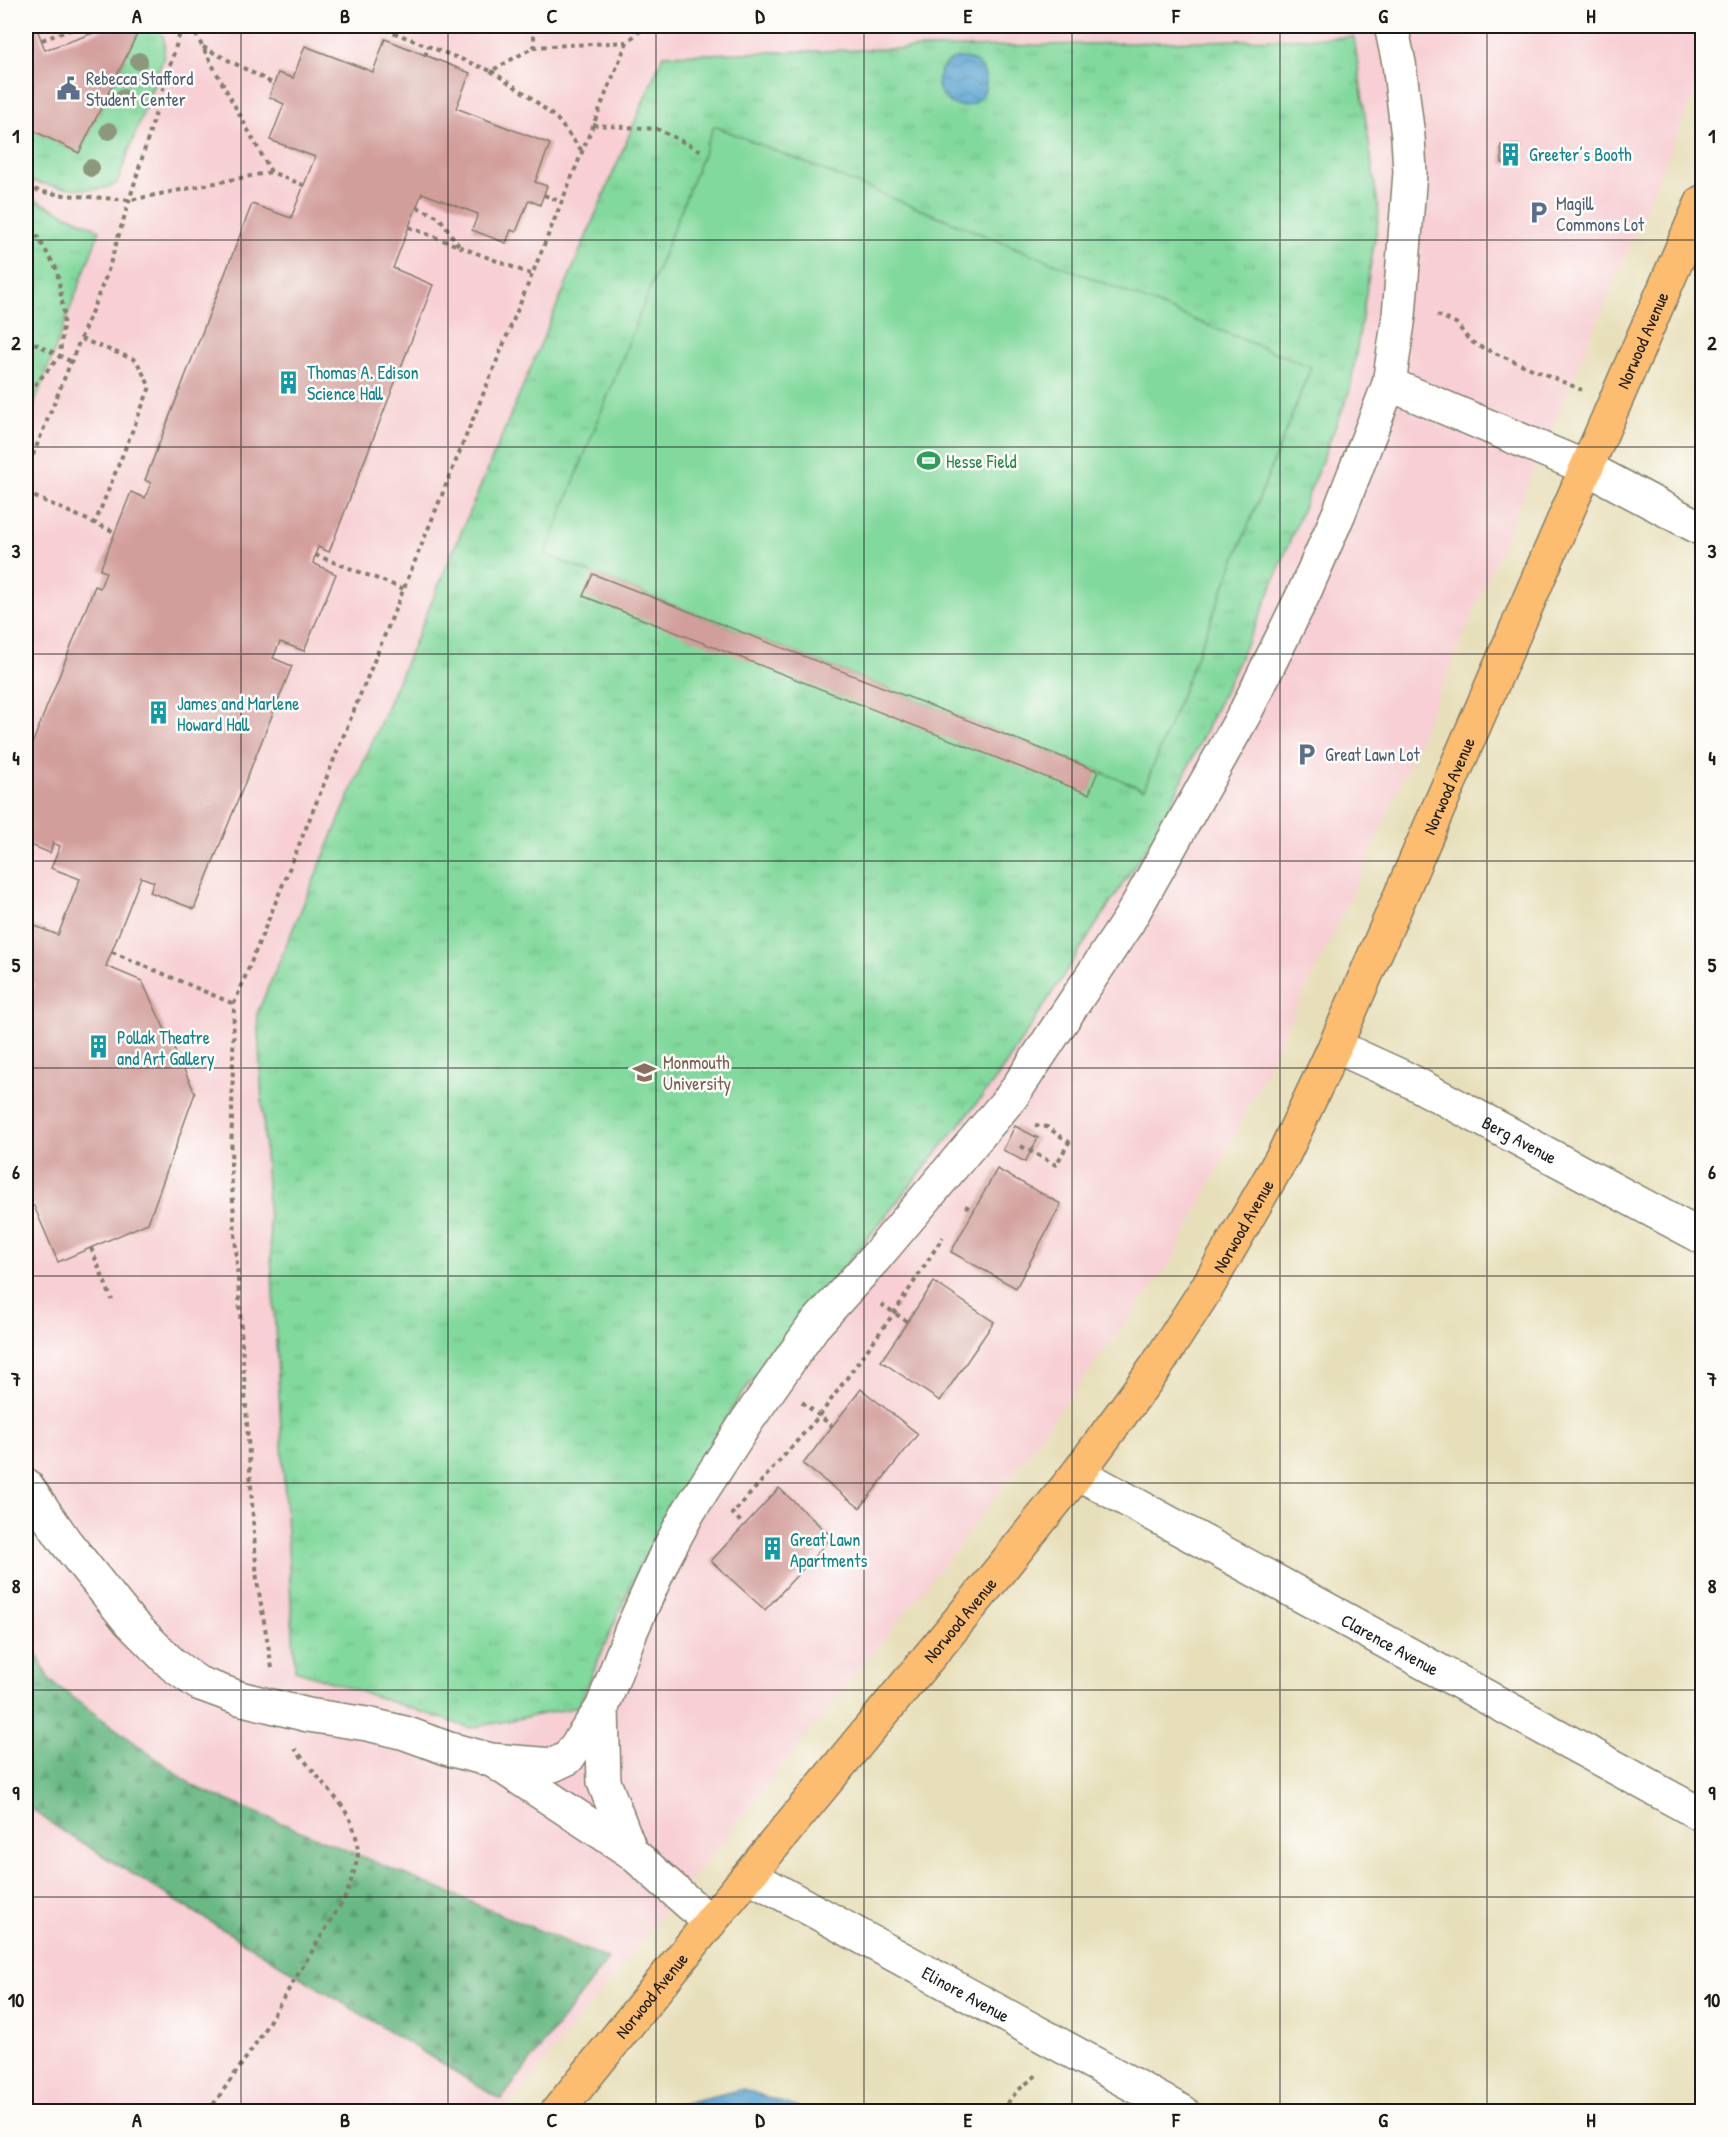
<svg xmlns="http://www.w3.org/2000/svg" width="1728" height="2137" font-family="'Patrick Hand',sans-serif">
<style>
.built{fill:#f7cfd4}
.grass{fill:url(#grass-tufts);stroke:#4f7a5c;stroke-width:1.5}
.forest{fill:url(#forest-firs);stroke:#426a50;stroke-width:1.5}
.garden{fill:#82d99d;stroke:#4f7a5c;stroke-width:1.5}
.water{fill:url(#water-waves);stroke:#3a6076;stroke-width:1.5}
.building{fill:#d29e9b}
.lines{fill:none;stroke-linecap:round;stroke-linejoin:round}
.minor-casing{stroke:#827e6b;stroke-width:36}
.major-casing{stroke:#827e6b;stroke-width:36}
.path{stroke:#827e6b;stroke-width:4;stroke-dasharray:4.5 4.5;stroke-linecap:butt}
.minor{stroke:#fff;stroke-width:33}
.major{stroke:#fcbd6f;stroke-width:33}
.tree{fill:#8b987c}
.grid{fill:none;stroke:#1c1c1c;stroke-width:1.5;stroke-opacity:0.55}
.labels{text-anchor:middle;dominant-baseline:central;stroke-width:5;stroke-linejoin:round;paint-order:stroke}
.service-label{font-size:18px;fill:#4e5e75;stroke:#fdfcf7;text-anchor:start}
.culture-label{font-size:18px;fill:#0d838f;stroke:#fdfcf7;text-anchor:start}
.street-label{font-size:18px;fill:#1c1c1c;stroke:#fdfcf7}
.leisure-label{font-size:18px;fill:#27864d;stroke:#fdfcf7;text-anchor:start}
.education-label{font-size:18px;fill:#785e54;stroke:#fdfcf7;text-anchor:start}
.neatline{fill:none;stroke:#1c1c1c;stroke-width:2}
.grid-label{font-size:20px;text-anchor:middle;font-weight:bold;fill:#1c1c1c}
</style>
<defs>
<pattern id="grass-tufts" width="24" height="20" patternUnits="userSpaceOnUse" patternTransform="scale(1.5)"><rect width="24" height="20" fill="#82d99d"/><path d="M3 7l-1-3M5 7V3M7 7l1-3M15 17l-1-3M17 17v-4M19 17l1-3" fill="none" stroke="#70ba87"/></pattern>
<pattern id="forest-firs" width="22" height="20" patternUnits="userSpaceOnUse" patternTransform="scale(1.5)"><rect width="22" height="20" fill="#69b984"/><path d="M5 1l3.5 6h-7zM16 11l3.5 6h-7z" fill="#5a9e71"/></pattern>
<pattern id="water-waves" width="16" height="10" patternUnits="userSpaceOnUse" patternTransform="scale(1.5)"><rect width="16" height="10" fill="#58a3d0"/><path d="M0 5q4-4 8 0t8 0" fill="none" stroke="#4884a8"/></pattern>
</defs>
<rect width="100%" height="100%" fill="#fdfcf7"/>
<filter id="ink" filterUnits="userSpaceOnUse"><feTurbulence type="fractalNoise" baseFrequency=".0167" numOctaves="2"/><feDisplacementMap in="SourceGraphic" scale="12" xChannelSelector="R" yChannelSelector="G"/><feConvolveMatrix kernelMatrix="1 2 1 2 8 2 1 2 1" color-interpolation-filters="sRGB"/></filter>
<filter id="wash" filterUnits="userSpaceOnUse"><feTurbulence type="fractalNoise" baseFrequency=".008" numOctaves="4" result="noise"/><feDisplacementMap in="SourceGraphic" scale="24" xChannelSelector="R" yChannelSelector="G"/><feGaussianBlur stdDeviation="1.35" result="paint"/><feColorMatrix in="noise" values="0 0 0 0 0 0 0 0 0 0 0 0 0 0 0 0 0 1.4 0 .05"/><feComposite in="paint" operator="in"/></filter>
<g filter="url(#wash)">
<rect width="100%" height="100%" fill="#e7dfba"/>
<path class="built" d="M26,26H1702V76L1356,887L1174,1257L959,1545L505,2111L26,2112Z"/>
<g class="grass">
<path d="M141,26C165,26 167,39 163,59L117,183C100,196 46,185 26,180V127L79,153Z"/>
<path d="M1354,37L1379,214L1350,390L1262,611L1161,825L997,1078L740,1396L639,1566L578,1707L470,1728L295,1670L257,1014L663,55Z"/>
<path d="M26,196L100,230L26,426Z"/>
</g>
<path class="forest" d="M26,1630L49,1680L195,1787L608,1959L501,2100L61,1830L26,1805Z"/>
<path class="garden" d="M714,126L1311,367L1144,789L545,555Z"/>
<g class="water">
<circle cx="962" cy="82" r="24"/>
<path d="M743,2089L807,2111H650Z"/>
</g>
<g id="blocks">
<g class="building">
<path d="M26,26H36L45,50L114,26H141L79,153L26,127Z"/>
<path d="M385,39L470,73L456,108L550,144L535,182L547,186L540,205L529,200L516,232L511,230L506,243L472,230L478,214L422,193L393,268L433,285L329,552L318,547L315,555L313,563L336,574L304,651L280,642L273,658L292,666L194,909L150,892L154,882L141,877L106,966L142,981L195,1093L148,1223L58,1262L34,1206L26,1203V998L29,1000L35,984L26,980V936L30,924L58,935L80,879L51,868L60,846L53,843L50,853L26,843V759L95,586L100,588L106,572L100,570L131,492L145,498L151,483L145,480L252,204L291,218L315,157L270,140L284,104L269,97L278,73L293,78L305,46L373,72Z"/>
<path d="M1501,145H1520V163H1502Z"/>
<path d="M593,574L1098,771L1089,794L583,596Z"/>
<path d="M1015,1126L1038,1138L1025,1162L1003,1150Z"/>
<path d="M997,1169L1061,1204L1016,1288L951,1252Z"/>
<path d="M934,1282L994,1322L940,1401L881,1361Z"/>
<path d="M861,1389L918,1434L860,1508L803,1464Z"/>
<path d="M779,1488L832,1537L765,1610L711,1561Z"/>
</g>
</g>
</g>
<g filter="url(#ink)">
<use href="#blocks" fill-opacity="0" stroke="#827e6b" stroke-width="1.5"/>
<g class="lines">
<defs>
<g id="minor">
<path d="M1389,384L1587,468L1702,529"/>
<path id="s1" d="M1335,1046L1405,1078L1702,1237"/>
<path id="s2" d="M1078,1473L1702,1815"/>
<path d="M26,1485L64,1540L129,1621L173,1665L198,1683L239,1698L308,1715L367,1724L405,1733L449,1749L491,1760L553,1765L568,1758L602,1708L631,1631L664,1558L689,1511L747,1421L813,1327L875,1258L1012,1096L1129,920L1246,711L1304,593L1339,513L1389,384L1399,316L1410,172L1408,137L1399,63L1391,26"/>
<path d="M602,1708L604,1782L631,1852"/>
<path d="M495,1762L631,1852L710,1922"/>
<path id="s3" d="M750,1876L1183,2112"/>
</g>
<g id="major">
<path id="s4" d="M557,2112L710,1922L980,1595L1078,1473L1156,1367L1208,1286L1284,1154L1335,1046L1702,202"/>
</g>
</defs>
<use href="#minor" class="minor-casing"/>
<use href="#major" class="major-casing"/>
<g class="path">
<path d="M191,26L271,172L303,185"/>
<path d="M377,26L491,71L534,47L627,42L646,26"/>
<path d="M534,26V47"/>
<path d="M42,40L81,26"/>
<path d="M203,47L274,84"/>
<path d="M425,56L429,46"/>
<path d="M491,71L529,96L557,119L582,151"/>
<path d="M593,125L657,129L704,152"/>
<path d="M26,187L43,192L64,195L130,200L271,172"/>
<path d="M544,195L562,202"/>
<path d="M417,207L439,217L459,246"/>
<path d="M26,220L32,227L57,270L64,314L60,356L26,395"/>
<path d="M409,227L533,275"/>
<path d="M1437,315L1456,323L1469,340L1478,346L1582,390"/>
<path d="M26,339L72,362"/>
<path d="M81,339L136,360L150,387L95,523"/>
<path d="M26,472L107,274L182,26"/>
<path d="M26,493L115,532"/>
<path d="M315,555L404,589"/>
<path d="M112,952L234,1004"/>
<path d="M1035,1125L1047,1127L1069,1142L1072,1139"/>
<path d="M1021,1146L1056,1165L1069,1142"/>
<path d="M965,1206L974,1210"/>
<path d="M91,1248L112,1300"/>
<path d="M881,1304L908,1322"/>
<path d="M802,1402L832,1426"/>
<path d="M736,1510L820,1415L894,1313L943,1237"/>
<path d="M731,1512L744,1525"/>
<path d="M272,1668L257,1581L231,1170L234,1004L627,42"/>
<path d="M208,2112L253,2048L347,1894L358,1858L357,1840L352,1823L343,1807L295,1749"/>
<path d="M1004,2112C1009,2095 1025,2085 1038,2074"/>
</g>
<use href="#minor" class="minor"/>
<use href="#major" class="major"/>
</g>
<g class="tree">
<circle cx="139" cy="61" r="9"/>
<circle cx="123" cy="98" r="9"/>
<circle cx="109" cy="131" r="9"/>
<circle cx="91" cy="168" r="9"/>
</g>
</g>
<path class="grid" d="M241,26V2112M448,26V2112M656,26V2112M864,26V2112M1072,26V2112M1280,26V2112M1487,26V2112M26,240H1702M26,447H1702M26,654H1702M26,861H1702M26,1068H1702M26,1276H1702M26,1483H1702M26,1690H1702M26,1897H1702"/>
<defs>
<symbol id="civic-bare" viewBox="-9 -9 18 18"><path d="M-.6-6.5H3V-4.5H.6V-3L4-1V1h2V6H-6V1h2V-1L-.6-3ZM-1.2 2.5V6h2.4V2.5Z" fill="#5c6f8a" stroke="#fdfcf7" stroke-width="2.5" paint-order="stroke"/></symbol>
<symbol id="building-bare" viewBox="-9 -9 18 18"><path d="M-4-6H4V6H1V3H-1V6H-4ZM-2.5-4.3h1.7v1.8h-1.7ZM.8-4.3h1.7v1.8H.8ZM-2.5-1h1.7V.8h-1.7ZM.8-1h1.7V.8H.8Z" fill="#0f9aa8" stroke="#fdfcf7" stroke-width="2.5" paint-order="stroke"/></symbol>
<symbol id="parking-bare" viewBox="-9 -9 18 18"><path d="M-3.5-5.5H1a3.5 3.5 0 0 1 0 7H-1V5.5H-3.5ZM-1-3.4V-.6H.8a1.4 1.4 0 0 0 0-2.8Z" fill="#5c6f8a" stroke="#fdfcf7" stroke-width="2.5" paint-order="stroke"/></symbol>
<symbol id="stadium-bare" viewBox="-9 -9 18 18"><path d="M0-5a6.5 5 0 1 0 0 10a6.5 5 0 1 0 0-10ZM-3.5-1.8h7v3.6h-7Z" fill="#2e9e5b" stroke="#fdfcf7" stroke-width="2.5" paint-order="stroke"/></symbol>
<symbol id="university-bare" viewBox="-9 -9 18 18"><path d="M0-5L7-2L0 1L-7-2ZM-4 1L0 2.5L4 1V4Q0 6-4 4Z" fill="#8d6e63" stroke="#fdfcf7" stroke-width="2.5" paint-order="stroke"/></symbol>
</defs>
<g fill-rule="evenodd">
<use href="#civic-bare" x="52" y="72" width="33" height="33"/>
<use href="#building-bare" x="1494" y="138" width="33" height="33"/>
<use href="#parking-bare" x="1522" y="196" width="33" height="33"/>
<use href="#building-bare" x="272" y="366" width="33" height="33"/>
<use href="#stadium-bare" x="912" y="444" width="33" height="33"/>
<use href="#building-bare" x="142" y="696" width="33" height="33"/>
<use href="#parking-bare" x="1290" y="738" width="33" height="33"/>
<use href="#building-bare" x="82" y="1030" width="33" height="33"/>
<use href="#university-bare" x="628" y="1056" width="33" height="33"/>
<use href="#building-bare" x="756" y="1532" width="33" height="33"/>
</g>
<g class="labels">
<g class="service-label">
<text x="86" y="78">Rebecca Stafford<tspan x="86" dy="21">Student Center</tspan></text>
<text x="1556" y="203">Magill<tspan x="1556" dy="21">Commons Lot</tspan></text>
<text x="1325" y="754">Great Lawn Lot</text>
</g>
<g class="culture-label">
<text x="1529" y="154">Greeter’s Booth</text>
<text x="307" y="372">Thomas A. Edison<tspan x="307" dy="21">Science Hall</tspan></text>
<text x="177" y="703">James and Marlene<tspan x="177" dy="21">Howard Hall</tspan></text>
<text x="117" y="1037">Pollak Theatre<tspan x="117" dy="21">and Art Gallery</tspan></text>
<text x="790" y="1539">Great Lawn<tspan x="790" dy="21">Apartments</tspan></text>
</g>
<g class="street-label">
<text stroke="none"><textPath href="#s4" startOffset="2094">Norwood Avenue</textPath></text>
<text stroke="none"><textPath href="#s4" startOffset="1608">Norwood Avenue</textPath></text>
<text stroke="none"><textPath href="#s1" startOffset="207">Berg Avenue</textPath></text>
<text stroke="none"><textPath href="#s4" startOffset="1122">Norwood Avenue</textPath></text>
<text stroke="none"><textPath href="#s4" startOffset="636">Norwood Avenue</textPath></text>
<text stroke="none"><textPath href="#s2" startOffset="356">Clarence Avenue</textPath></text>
<text stroke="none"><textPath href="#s3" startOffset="246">Elinore Avenue</textPath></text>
<text stroke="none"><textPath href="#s4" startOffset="150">Norwood Avenue</textPath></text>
</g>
<g class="leisure-label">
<text x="946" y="461">Hesse Field</text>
</g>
<g class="education-label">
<text x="663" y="1062">Monmouth<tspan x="663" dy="21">University</tspan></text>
</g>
</g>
<rect width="1728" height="2137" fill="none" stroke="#fdfcf7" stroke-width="66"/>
<rect x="33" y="33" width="1662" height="2071" class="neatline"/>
<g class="grid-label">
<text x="137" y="23">A</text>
<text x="345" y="23">B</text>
<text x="552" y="23">C</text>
<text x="760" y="23">D</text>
<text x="968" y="23">E</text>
<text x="1176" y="23">F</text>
<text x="1383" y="23">G</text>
<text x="1591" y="23">H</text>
<text x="16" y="143">1</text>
<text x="1712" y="143">1</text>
<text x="16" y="350">2</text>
<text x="1712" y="350">2</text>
<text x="16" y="558">3</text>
<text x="1712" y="558">3</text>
<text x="16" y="765">4</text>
<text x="1712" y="765">4</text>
<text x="16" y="972">5</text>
<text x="1712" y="972">5</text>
<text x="16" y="1179">6</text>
<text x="1712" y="1179">6</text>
<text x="16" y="1386">7</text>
<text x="1712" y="1386">7</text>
<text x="16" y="1593">8</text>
<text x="1712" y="1593">8</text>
<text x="16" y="1800">9</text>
<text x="1712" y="1800">9</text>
<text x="16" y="2007">10</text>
<text x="1712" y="2007">10</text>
<text x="137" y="2127">A</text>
<text x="345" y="2127">B</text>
<text x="552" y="2127">C</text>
<text x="760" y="2127">D</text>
<text x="968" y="2127">E</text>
<text x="1176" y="2127">F</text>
<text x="1383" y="2127">G</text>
<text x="1591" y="2127">H</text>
</g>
</svg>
